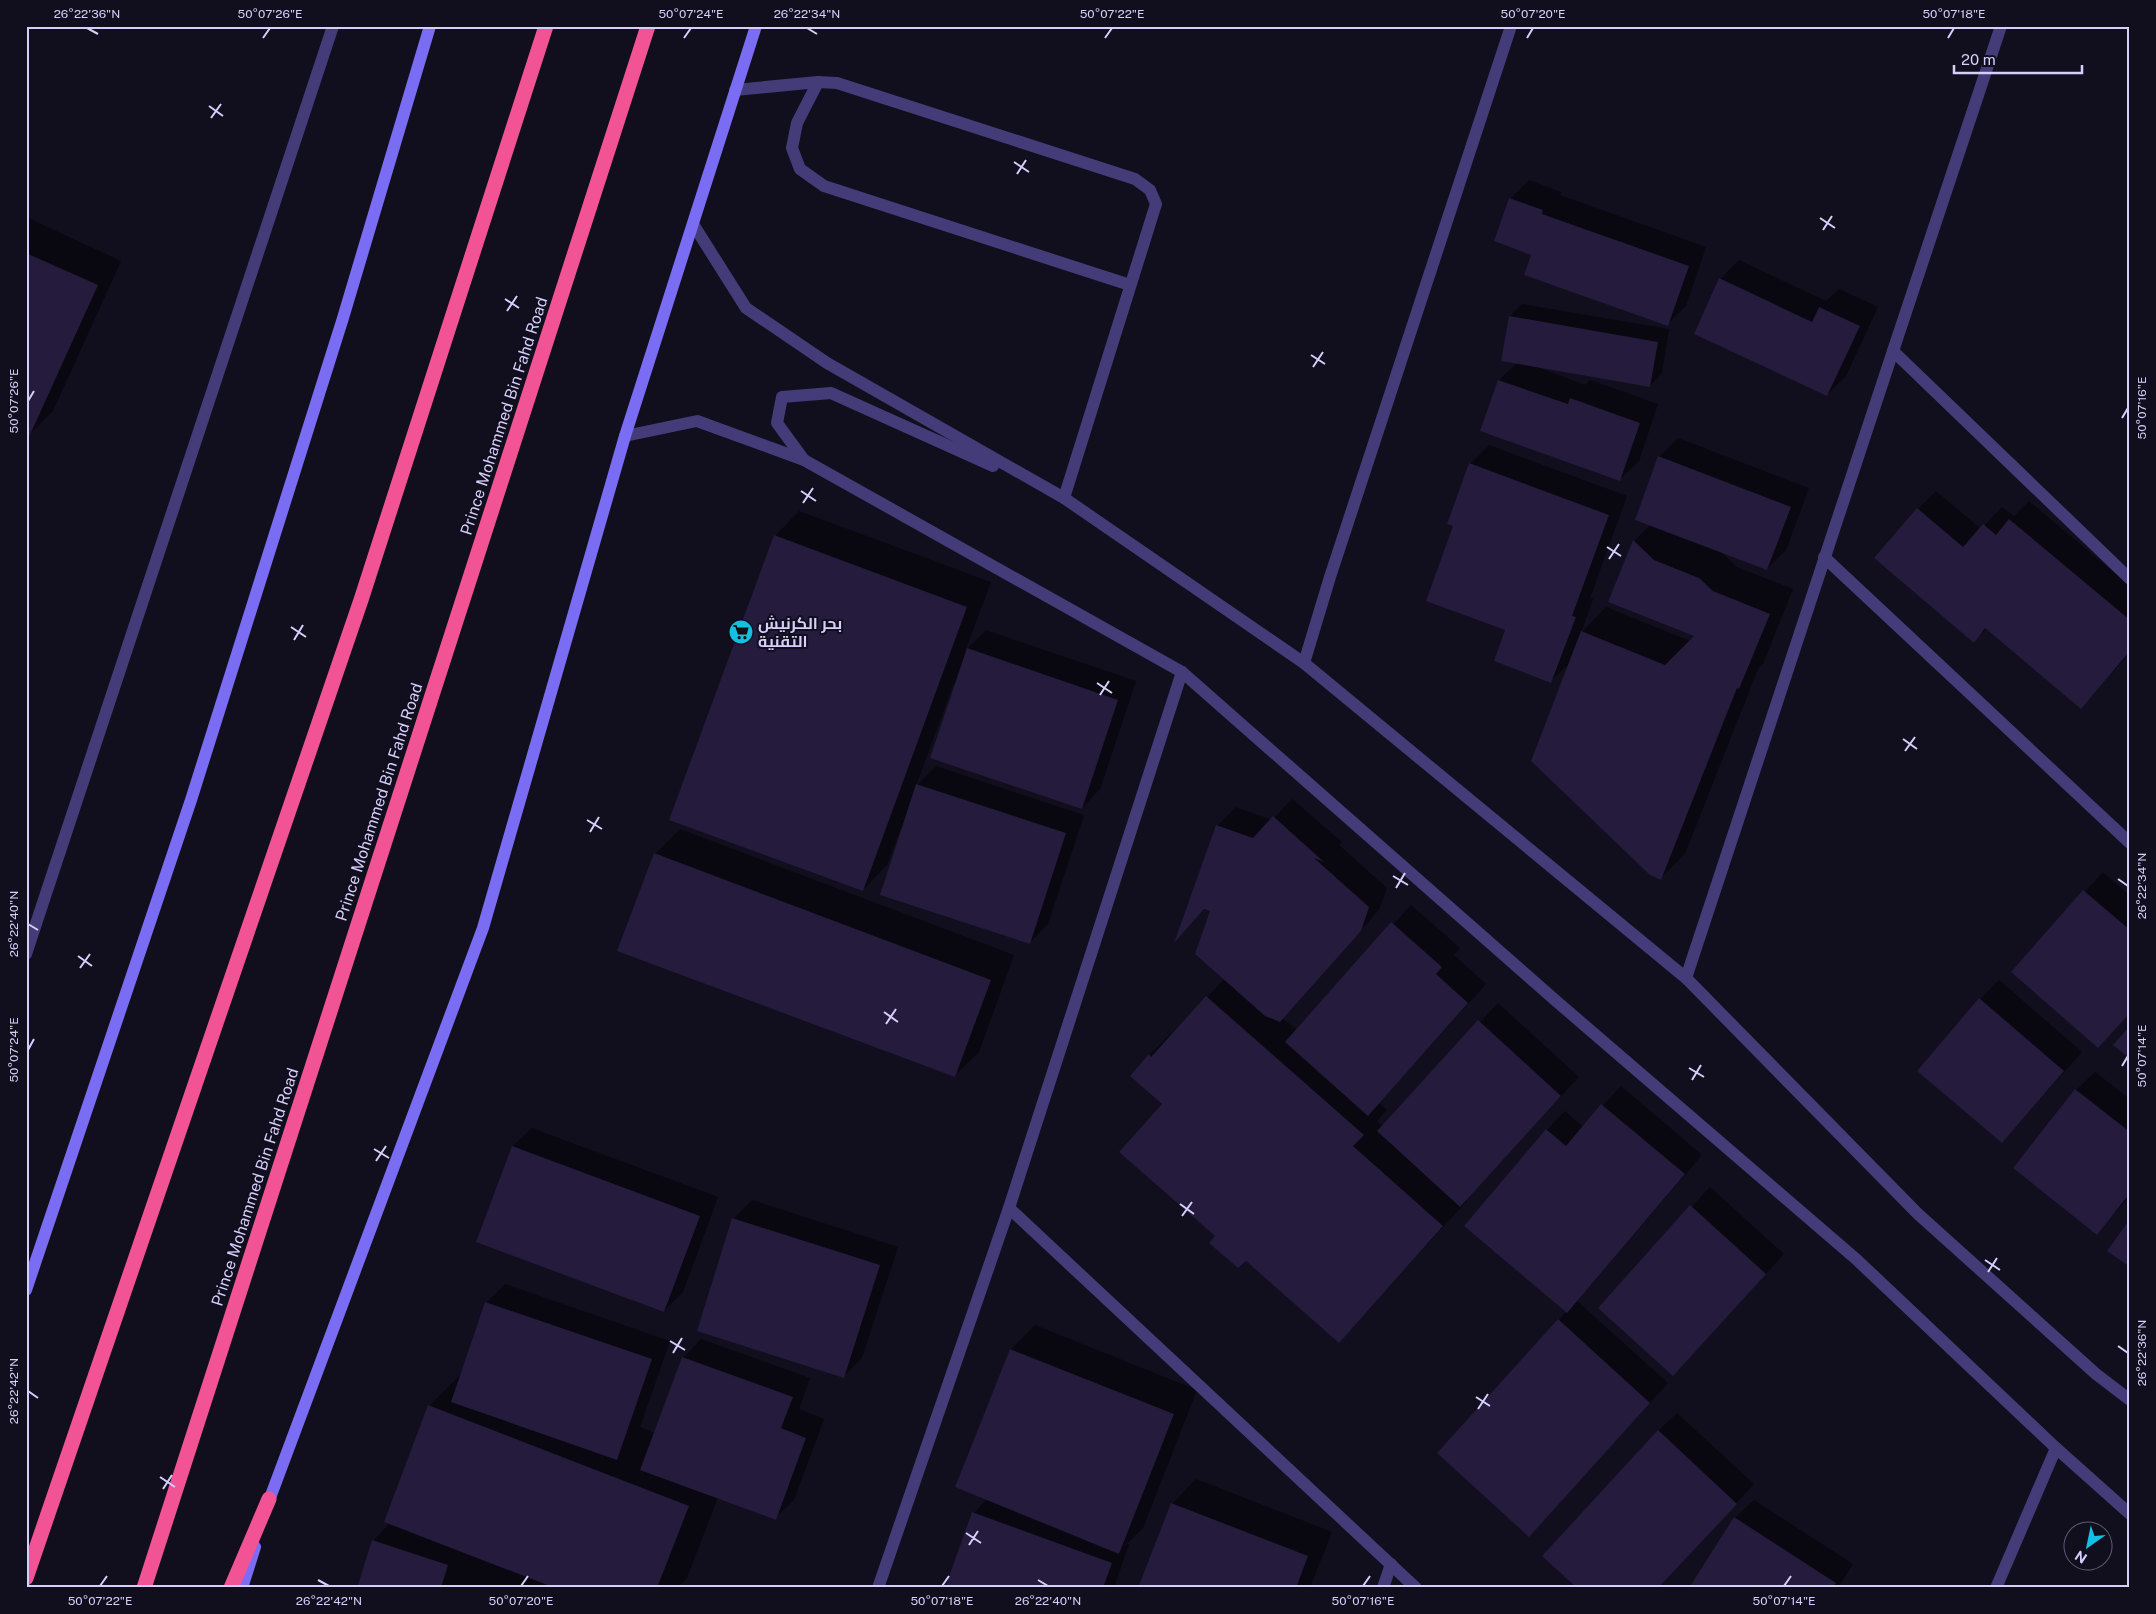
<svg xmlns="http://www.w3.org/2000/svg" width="2156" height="1614" font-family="'Public Sans',Cairo,sans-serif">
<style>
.shadow{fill:#0007}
.building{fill:#241b3d}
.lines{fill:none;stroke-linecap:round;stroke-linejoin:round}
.lane{stroke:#433c79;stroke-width:12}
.street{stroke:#433c79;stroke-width:12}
.secondary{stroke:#7a6df3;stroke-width:12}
.highway{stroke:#f15394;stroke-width:15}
.ticks{fill:none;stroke:#d6cefb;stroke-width:2}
.labels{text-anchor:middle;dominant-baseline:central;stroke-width:4;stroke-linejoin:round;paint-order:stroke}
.street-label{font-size:16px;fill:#d6cefb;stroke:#110e1d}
.poi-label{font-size:16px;font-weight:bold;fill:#d6cefb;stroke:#110e1d;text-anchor:start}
.neatline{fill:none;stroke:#d6cefb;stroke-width:2}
.ticks-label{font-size:12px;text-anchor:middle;fill:#d6cefb}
</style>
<rect width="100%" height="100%" fill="#110e1d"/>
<g class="shadow">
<path d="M1529,180L1561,192L1560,195L1706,247L1686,306L1667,325L1533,254L1510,199Z"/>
<path d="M26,217L121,261L53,411L29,435L26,434Z"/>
<path d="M1739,260L1826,301L1839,289L1878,307L1846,376L1827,395L1720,279Z"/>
<path d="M1522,304L1669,329L1662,373L1650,386L1535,366L1585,385L1590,380L1658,404L1639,461L1620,479L1482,430L1499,380L1517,363L1510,316Z"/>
<path d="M1678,438L1809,488L1786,550L1767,569L1720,551L1737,567L1793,589L1763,664L1758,669L1685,854L1660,878L1571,662L1551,681L1507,629L1455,525L1470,464L1489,445L1627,496L1590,598L1593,599L1581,633L1606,607L1690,641L1696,635L1610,601L1635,540L1650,525L1659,457Z"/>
<path d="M1936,491L1981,529L2002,507L2014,516L2029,501L2130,586V653L2081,708L1987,628L1973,641L1918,509Z"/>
<path d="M799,511L991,582L965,651L986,630L1136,681L1100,789L1082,808L954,683L916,786L936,766L1084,815L1048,924L1029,943L901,828L887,865L863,890L775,536Z"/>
<path d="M1292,799L1342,842L1339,845L1387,888L1379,910L1282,1018L1297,1030L1411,905L1460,948L1454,955L1486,984L1379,1103L1387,1110L1377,1121L1383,1127L1498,1003L1579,1077L1465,1199L1467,1201L1339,1341L1217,1236L1163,1104L1149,1055L1174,1031L1175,1032L1224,979L1212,910L1205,908L1177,938L1217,826L1236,807L1272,820Z"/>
<path d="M680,829L1014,955L979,1052L954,1076L655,854Z"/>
<path d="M2103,872L2130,896V1013L2098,1047L2013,972Z"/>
<path d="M1999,980L2082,1052L2002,1142L1980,999Z"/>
<path d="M2095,1072L2130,1099V1196L2097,1233L2076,1090Z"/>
<path d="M1621,1086L1702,1155L1577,1301L1668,1383L1547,1516L1559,1320L1567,1311L1547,1130L1565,1111L1583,1127Z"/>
<path d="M532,1128L718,1197L683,1292L664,1311L513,1146Z"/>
<path d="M1710,1187L1784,1254L1673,1375L1599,1308Z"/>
<path d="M752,1200L898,1247L862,1358L843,1377L733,1219Z"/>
<path d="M505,1284L670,1341L640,1427L655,1433L683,1358L701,1339L810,1378L799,1409L824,1419L794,1500L775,1518L718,1497L687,1578L677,1588H358L373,1541L390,1523L429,1406L462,1373L486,1303Z"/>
<path d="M1035,1325L1197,1390L1143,1528L1127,1544H1129L1114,1588H947L974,1513L987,1499L1011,1349Z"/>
<path d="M1677,1413L1754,1484L1658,1588V1431Z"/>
<path d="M1196,1479L1332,1532L1311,1585L1318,1588H1139L1172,1504Z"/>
<path d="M1754,1500L1853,1564L1838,1588H1690L1735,1518Z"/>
</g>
<g class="building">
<path d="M1509,198L1543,210L1542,214L1689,266L1668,326L1524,275L1531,255L1494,241Z"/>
<path d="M26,253L98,285L29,437L26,436Z"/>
<path d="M1719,278L1812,322L1819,307L1860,326L1827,396L1694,334Z"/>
<path d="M1509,316L1658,342L1650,387L1501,361Z"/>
<path d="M1498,380L1568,404L1570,398L1640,423L1620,481L1480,431Z"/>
<path d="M1658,456L1791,507L1767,570L1635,520Z"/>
<path d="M1469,463L1609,515L1572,616L1576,617L1551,683L1494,661L1505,630L1426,601L1453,526L1447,524Z"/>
<path d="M1917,508L1963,547L1983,524L1996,535L2009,519L2130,620V651L2081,709L1985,628L1974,643L1874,558Z"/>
<path d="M774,535L967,607L863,891L669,820Z"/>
<path d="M1633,540L1654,560L1699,578L1713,591L1770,614L1739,689L1737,688L1661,880L1650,875L1531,761L1581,631L1665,665L1694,636L1608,602Z"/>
<path d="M967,648L1118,700L1082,809L930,758Z"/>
<path d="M916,784L1066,833L1030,944L880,895Z"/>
<path d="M1273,816L1324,862L1314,858L1369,907L1361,931L1280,1022L1265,1016L1195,954L1210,911L1204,909L1174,943L1216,825L1253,838Z"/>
<path d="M654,853L991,980L955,1077L617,951Z"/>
<path d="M2083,890L2130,930V1013L2098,1048L2011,972Z"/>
<path d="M1391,922L1442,967L1436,974L1468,1003L1368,1116L1285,1042Z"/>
<path d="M1206,996L1364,1135L1353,1146L1443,1226L1339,1343L1246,1261L1238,1268L1209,1243L1215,1236L1119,1152L1162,1104L1130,1076L1149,1054L1151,1057Z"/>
<path d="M1979,998L2064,1071L2002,1143L1917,1071Z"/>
<path d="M1478,1020L1561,1096L1460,1207L1377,1131Z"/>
<path d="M2130,1026V1059L2113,1045Z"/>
<path d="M2075,1089L2130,1132V1193L2097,1235L2013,1168Z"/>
<path d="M1601,1104L1685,1174L1567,1313L1464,1226L1546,1129L1566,1146Z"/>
<path d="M512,1146L700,1216L664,1312L476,1242Z"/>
<path d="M1690,1205L1766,1274L1673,1376L1598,1308Z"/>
<path d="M732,1218L880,1265L844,1378L697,1331Z"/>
<path d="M2130,1219V1267L2107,1251Z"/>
<path d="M485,1302L652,1359L617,1460L451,1402Z"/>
<path d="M1558,1319L1650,1403L1529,1537L1437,1453Z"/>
<path d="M1010,1349L1174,1414L1119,1554L955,1487Z"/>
<path d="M682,1357L793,1397L781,1428L806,1438L776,1520L640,1470Z"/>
<path d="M428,1405L689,1506L657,1588H555L384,1522Z"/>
<path d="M1658,1430L1737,1504L1658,1588H1577L1542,1556Z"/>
<path d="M1171,1503L1308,1556L1296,1588H1138Z"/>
<path d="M972,1512L1112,1563L1103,1588H945Z"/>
<path d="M1734,1517L1836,1583L1833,1588H1689Z"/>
<path d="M372,1540L448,1565L441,1588H357Z"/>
</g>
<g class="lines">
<g class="lane">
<path d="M818,82L797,123L792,148L800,169L824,186L1130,285"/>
<path d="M735,90L818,82L837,83L1135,179L1150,190L1156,204L1064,498"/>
</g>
<g class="street">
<path d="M2001,26L1893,351L2130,579"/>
<path d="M693,224L746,308L827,363L1064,498L1304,663L1686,978L1918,1214L2096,1374L2130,1400"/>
<path d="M625,436L697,421L804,460L1182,672L1555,1000L1856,1259L2056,1448L2130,1514"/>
<path d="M804,460L777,423L782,397L831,393L993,466"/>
<path d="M1824,557L2130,843"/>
<path d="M1304,663L1330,577L1511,26"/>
<path d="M26,954L333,26"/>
<path d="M1686,978L1893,351"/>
<path d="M1009,1208L1416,1588"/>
<path d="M878,1588L1009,1208L1182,672"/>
<path d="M1383,1588L1391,1564"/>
<path d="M1996,1588L2056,1448"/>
</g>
<g class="secondary">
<path d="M26,1290L191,800L343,318L430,26"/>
<path d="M267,1506L483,928L625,436L756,26"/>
<path d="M242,1588L255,1547"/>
</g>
<g class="highway">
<path d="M26,1578L361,600L546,26"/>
<path d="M144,1588L648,26"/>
<path d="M231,1588L269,1499"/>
</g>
</g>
<path class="ticks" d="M87,28L98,34M807,28L817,34M263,38L270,28M684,38L691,28M1105,38L1112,28M1527,38L1533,28M1948,38L1954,28M209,106L223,116M211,118L221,104M1014,162L1029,172M1017,174L1026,160M1820,218L1835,228M1823,230L1832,216M505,299L519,308M507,311L517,296M1311,355L1325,364M1313,367L1323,352M28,401L34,391M2122,418L2128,408M801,491L816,501M803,503L813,488M1607,547L1621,556M1609,559L1619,544M291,627L306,637M294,640L303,625M1097,683L1112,693M1100,695L1109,681M1903,739L1917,749M1905,751L1915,737M587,820L602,829M590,832L599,817M1393,876L1408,885M2118,879L2128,886M1396,888L1405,873M28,924L38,930M78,956L92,966M80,968L90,954M884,1012L898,1022M886,1024L896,1009M28,1050L34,1039M2122,1066L2128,1056M1689,1068L1704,1077M1692,1080L1701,1065M374,1149L389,1158M376,1161L386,1146M1180,1204L1194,1214M1182,1216L1192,1202M1985,1260L2000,1270M1988,1272L1997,1258M670,1341L685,1350M2118,1346L2128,1353M673,1353L682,1338M28,1391L38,1398M1476,1397L1490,1406M1478,1409L1488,1394M160,1477L175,1487M163,1489L172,1475M966,1533L981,1543M969,1545L978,1531M318,1580L329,1586M1038,1580L1048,1586M100,1586L107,1576M521,1586L528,1576M942,1586L949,1576M1363,1586L1370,1576M1784,1586L1791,1576"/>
<defs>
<symbol id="supermarket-disc" viewBox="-11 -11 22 22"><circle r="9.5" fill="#13bfe2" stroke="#110e1d"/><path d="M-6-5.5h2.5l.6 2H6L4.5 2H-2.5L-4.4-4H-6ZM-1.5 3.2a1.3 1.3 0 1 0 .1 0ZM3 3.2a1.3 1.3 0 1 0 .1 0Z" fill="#111"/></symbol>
</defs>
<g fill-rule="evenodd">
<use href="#supermarket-disc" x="727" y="618" width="28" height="28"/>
</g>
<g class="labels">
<g class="street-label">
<text transform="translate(504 416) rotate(-72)">Prince Mohammed Bin Fahd Road</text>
<text transform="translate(379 802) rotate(-72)">Prince Mohammed Bin Fahd Road</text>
<text transform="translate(255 1187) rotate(-72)">Prince Mohammed Bin Fahd Road</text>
</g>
<g class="poi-label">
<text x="758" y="623">بحر الكرنيش<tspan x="758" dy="18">التقنية</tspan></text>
</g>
</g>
<rect width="2156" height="1614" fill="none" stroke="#110e1d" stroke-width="55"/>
<g transform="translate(2088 1546) rotate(213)"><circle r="24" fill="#110e1d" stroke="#605b76"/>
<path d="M0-4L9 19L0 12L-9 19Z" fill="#13bfe2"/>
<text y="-8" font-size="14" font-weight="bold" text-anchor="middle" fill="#d6cefb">N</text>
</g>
<path d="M1954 65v8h128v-8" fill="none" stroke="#d6cefb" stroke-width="2.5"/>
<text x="1961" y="65" font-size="15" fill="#d6cefb" stroke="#110e1d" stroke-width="4" paint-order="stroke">20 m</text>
<rect x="28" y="28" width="2100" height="1558" class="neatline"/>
<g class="ticks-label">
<text x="87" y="18">26°22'36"N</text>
<text x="270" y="18">50°07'26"E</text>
<text x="691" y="18">50°07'24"E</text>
<text x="807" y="18">26°22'34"N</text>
<text x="1112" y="18">50°07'22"E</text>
<text x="1533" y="18">50°07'20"E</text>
<text x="1954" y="18">50°07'18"E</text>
<text transform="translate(14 401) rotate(-90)" y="4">50°07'26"E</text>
<text transform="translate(2142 408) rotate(-90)" y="4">50°07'16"E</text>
<text transform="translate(2142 886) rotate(-90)" y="4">26°22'34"N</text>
<text transform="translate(14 924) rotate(-90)" y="4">26°22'40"N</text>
<text transform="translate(14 1050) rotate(-90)" y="4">50°07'24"E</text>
<text transform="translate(2142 1056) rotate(-90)" y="4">50°07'14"E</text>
<text transform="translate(2142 1353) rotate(-90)" y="4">26°22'36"N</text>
<text transform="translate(14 1391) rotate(-90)" y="4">26°22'42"N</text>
<text x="100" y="1605">50°07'22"E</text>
<text x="329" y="1605">26°22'42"N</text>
<text x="521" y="1605">50°07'20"E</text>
<text x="942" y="1605">50°07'18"E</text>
<text x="1048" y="1605">26°22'40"N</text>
<text x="1363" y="1605">50°07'16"E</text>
<text x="1784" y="1605">50°07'14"E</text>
</g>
</svg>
